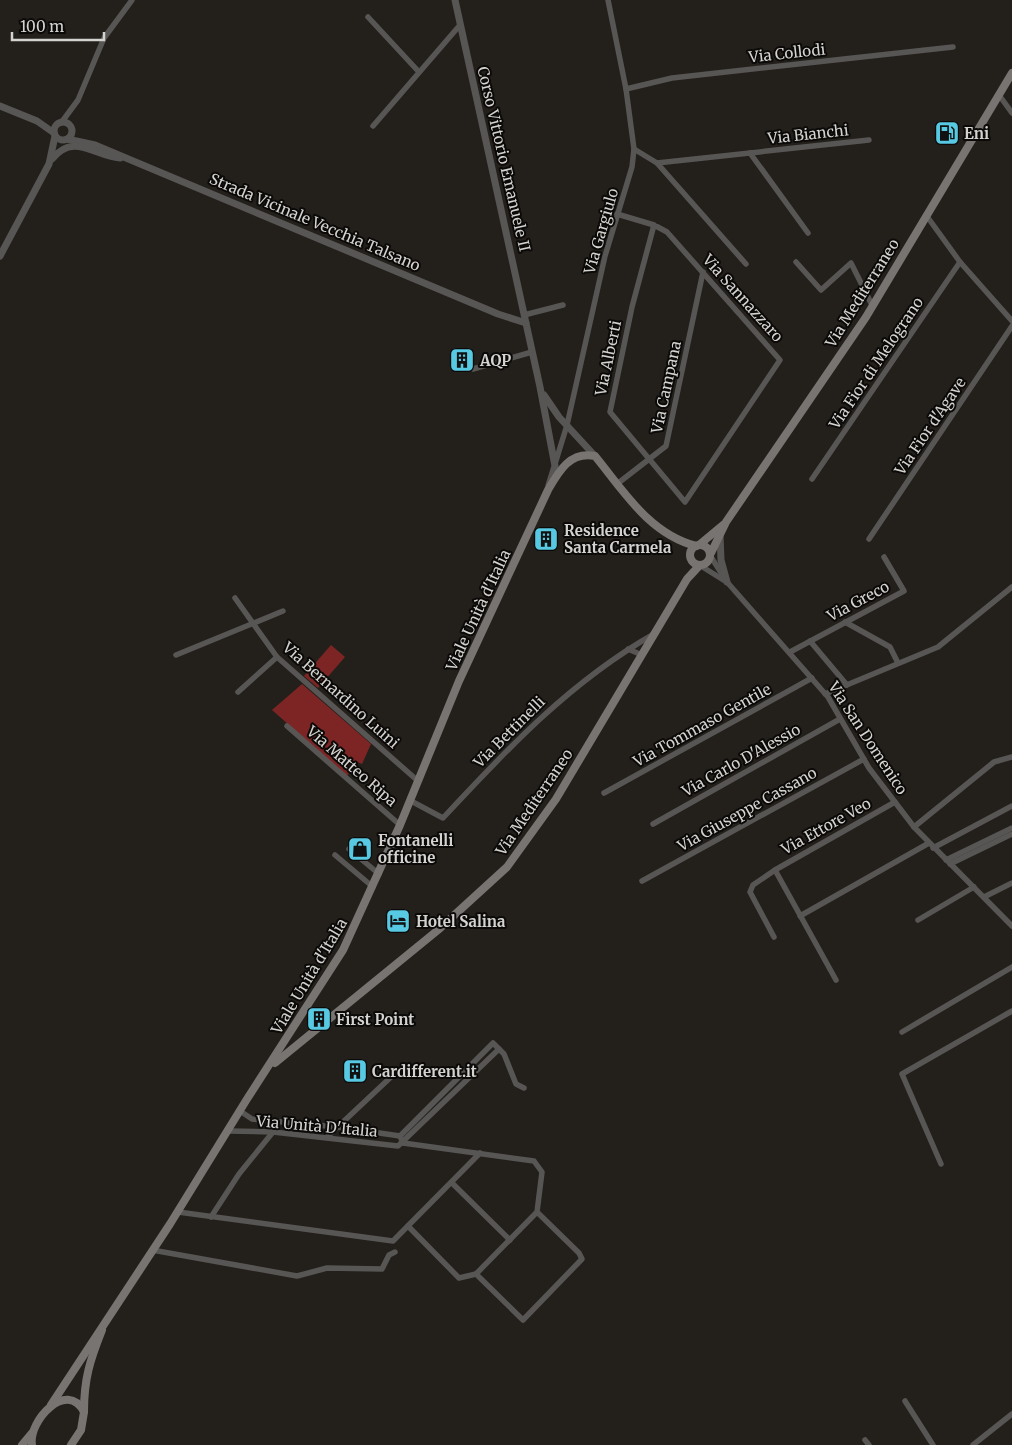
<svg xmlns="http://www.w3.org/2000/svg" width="1012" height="1445" font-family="Merriweather,serif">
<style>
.green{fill:#7d2524}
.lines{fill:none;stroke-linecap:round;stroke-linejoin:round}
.minor{stroke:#585654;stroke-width:5.5}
.tertiary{stroke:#585654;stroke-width:7}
.secondary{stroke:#787471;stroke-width:8}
.labels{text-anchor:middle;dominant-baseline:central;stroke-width:4;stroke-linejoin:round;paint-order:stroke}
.street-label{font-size:15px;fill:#d4d3d0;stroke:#0c0a08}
.poi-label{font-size:15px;font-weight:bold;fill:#d4d3d0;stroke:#0c0a08;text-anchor:start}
</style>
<rect width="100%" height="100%" fill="#23201c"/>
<g class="green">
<path d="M331,645L345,657L318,688L304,676Z"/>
<path d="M302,684L371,744L362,764L357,762L347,776L272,710Z"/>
</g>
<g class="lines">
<g class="minor">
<path d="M368,17L419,72"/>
<path d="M626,89L672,78L953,47"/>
<path d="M999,95L1012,113"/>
<path d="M61,123L78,100L104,38L132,0"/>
<path d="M373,126L460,25"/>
<path d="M634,149L657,163L869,140"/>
<path d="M750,153L808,233"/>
<path d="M657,163L746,264"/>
<path d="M617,214L654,225L667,232L780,360L685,502L610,412L632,307L654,225"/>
<path d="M926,215L960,262L1012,321"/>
<path d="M796,262L821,290L851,263L872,305"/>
<path d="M524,315L563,305"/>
<path d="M473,369L532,352"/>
<path d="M555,464L567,425L605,256L632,167L634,149L626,89L608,0"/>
<path d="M812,479L960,262"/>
<path d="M617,484L666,446L703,272"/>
<path d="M869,539L1012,326"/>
<path d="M711,557L727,582L828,697L869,768L914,827L1012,926"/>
<path d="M701,566L725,581"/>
<path d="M235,598L277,657L418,781"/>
<path d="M845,622L890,647L898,663"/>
<path d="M810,641L847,685"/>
<path d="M628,649L642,655"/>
<path d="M790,652L904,591L884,557"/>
<path d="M176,655L283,611"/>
<path d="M238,692L277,657"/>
<path d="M825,694L938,647L1012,587"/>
<path d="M287,726L400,825"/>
<path d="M604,793L812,678"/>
<path d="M411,801L443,818C507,749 571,681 654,634"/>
<path d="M653,824L840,719"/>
<path d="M914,827L994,762L1012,757"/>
<path d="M354,843L349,849L379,874"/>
<path d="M933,848L1012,806"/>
<path d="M335,855L373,887"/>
<path d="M946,860L1012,828"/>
<path d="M950,864L1012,834"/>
<path d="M642,881L864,759"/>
<path d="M984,897L1012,883"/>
<path d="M800,916L929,843"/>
<path d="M918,920L974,887"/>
<path d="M774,937L750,892L753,885L775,870"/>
<path d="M836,980L775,870L895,802"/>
<path d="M902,1032L1012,967"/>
<path d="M240,1111L252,1119L338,1127L400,1136"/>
<path d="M228,1131L273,1132L398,1146L499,1049"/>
<path d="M327,1137L392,1076"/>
<path d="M403,1143L534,1161L542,1172L537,1212L579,1253L582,1259L523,1320L476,1274L537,1212"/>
<path d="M403,1143L400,1136L493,1043L504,1054L516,1084L524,1088"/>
<path d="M941,1164L902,1074L1012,1011"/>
<path d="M452,1183L510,1240"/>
<path d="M178,1212L393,1241L480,1153"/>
<path d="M211,1217L239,1174L273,1132"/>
<path d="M408,1226L459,1278L476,1274"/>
<path d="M152,1250L297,1276L327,1268L382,1269L389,1255L395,1252"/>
<path d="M905,1401L933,1445"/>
<path d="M865,1440L869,1445"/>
<path d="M973,1445L1012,1414"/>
</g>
<g class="tertiary">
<path d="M455,0L540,387L555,466L549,485"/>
<path d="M0,106L37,121L54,133"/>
<circle cx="63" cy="131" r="9"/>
<path d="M67,139L95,145L498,314L526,323"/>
<path d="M52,159C74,132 94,156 120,158"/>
<path d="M0,256L49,164L55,136"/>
<path d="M544,395L559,417L595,456"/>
<path d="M720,534L721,560L727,582"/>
</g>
<g class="secondary">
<circle cx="700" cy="555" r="10"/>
<path d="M699,545L723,525"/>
<path d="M711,553L726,522L866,317L1012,73"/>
<path d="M275,1063L438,930L507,867L556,799L687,579L699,566"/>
<path d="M51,1405L170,1224L247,1099L343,950L400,825L459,681L548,490C559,471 570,451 595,456C623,490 649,534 696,546"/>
<path d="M84,1411C84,1379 90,1360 102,1330"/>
<path d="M22,1445L32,1433"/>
<path d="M32,1445C28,1421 67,1379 84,1412L81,1430L71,1445"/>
</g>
</g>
<defs>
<symbol id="fuel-square" viewBox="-11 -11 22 22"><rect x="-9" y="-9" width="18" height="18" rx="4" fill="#57c9e3" stroke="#0c0a08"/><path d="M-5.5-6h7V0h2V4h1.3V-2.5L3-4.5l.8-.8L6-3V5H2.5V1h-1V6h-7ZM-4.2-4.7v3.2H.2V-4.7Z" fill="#111"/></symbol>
<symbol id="building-square" viewBox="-11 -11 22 22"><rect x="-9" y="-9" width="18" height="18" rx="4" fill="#57c9e3" stroke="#0c0a08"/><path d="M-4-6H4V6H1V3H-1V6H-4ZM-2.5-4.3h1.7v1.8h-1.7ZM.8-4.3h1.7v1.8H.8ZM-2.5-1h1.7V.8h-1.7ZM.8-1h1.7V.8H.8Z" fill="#111"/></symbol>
<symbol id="shop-square" viewBox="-11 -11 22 22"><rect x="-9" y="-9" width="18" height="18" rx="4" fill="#57c9e3" stroke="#0c0a08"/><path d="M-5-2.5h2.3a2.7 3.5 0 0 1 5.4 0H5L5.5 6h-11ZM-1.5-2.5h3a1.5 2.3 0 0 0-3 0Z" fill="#111"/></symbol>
<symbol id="hotel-square" viewBox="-11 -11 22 22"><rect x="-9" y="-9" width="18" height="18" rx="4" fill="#57c9e3" stroke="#0c0a08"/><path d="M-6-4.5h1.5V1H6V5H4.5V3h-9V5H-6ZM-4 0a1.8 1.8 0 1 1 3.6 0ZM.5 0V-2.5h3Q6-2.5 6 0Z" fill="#111"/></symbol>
</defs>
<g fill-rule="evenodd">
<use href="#fuel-square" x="933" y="119" width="28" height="28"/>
<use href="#building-square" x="448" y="346" width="28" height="28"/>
<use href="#building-square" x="532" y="525" width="28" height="28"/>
<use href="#shop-square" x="346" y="835" width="28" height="28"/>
<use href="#hotel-square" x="384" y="907" width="28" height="28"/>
<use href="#building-square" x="305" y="1005" width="28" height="28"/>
<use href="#building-square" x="341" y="1057" width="28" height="28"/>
</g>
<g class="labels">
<g class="street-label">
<text transform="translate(787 53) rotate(-6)">Via Collodi</text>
<text transform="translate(808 134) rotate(-6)">Via Bianchi</text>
<text transform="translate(504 159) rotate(77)">Corso Vittorio Emanuele II</text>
<text transform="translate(315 222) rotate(23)">Strada Vicinale Vecchia Talsano</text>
<text transform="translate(601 231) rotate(-74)">Via Gargiulo</text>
<text transform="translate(862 293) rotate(-58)">Via Mediterraneo</text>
<text transform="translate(743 298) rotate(48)">Via Sannazzaro</text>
<text transform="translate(608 358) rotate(-78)">Via Alberti</text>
<text transform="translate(876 363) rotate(-56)">Via Fior di Melograno</text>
<text transform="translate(666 387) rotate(-78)">Via Campana</text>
<text transform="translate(930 426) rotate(-56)">Via Fior d'Agave</text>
<text transform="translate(858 601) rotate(-28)">Via Greco</text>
<text transform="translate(478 610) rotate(-65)">Viale Unità d'Italia</text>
<text transform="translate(341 695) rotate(42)">Via Bernardino Luini</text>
<text transform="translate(702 725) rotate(-29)">Via Tommaso Gentile</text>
<text transform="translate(509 732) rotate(-45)">Via Bettinelli</text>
<text transform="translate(868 738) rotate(57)">Via San Domenico</text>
<text transform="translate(741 760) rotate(-29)">Via Carlo D'Alessio</text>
<text transform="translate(352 766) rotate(41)">Via Matteo Ripa</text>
<text transform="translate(534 802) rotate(-56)">Via Mediterraneo</text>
<text transform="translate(747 809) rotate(-29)">Via Giuseppe Cassano</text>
<text transform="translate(826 826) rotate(-29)">Via Ettore Veo</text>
<text transform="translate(309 976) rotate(-59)">Viale Unità d'Italia</text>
<text transform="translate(317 1126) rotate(5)">Via Unità D'Italia</text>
</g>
<g class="poi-label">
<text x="964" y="133">Eni</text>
<text x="480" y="360">AQP</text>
<text x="564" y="530">Residence<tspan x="564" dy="17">Santa Carmela</tspan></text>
<text x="378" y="840">Fontanelli<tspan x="378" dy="17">officine</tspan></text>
<text x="416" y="921">Hotel Salina</text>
<text x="336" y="1019">First Point</text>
<text x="372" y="1071">Cardifferent.it</text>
</g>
</g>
<path d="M12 32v8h92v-8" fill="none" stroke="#d4d3d0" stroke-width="2.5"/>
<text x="20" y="32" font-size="15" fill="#d4d3d0" stroke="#0c0a08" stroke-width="4" paint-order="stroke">100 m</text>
</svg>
